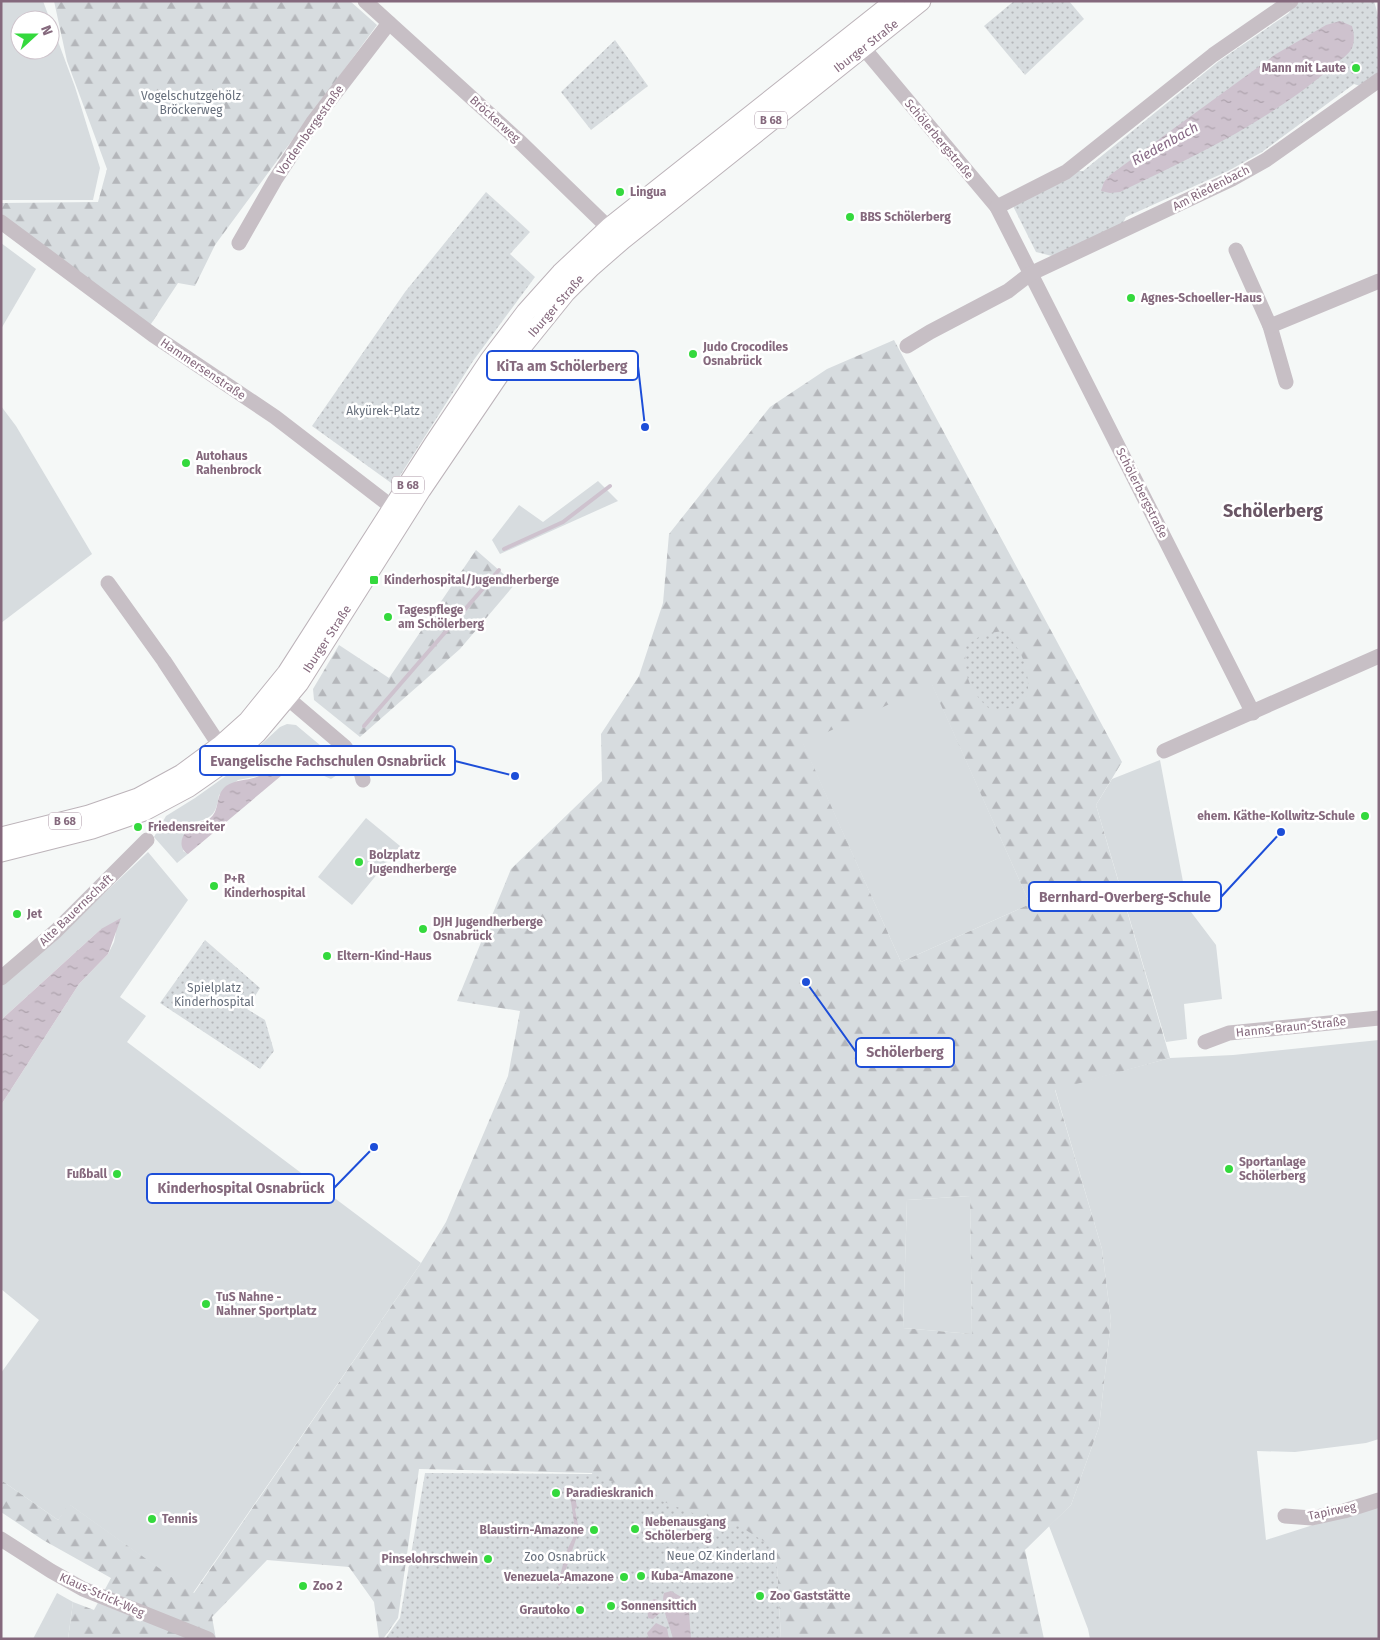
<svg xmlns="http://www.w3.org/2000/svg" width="1380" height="1640" font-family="'Fira Sans',sans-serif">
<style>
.green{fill:#d7dcdf;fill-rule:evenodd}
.forest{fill:url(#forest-firs);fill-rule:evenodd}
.park{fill:url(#park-dots)}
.water{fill:url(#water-ripples)}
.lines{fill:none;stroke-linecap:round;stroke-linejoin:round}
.stream{stroke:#cec2ce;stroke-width:4}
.major-casing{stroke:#bcb3b9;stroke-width:21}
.minor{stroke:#c7bfc5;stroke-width:15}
.major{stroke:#fff;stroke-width:19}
.poi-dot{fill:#34d93d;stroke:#fff;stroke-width:2}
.labels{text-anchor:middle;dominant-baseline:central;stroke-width:5;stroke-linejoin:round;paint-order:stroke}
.shield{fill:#fff;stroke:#aa96a4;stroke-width:1}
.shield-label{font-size:11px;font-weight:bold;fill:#85697d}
.street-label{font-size:12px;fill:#85697d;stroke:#fff}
.poi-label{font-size:12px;font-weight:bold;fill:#85697d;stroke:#fff;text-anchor:start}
.park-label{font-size:12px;fill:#676f7c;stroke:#fff}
.water-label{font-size:14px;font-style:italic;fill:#876985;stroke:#fff}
.district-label{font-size:18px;font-weight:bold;fill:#6a5665;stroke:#fff}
.leader{fill:none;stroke:#1d4ed8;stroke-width:2}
.callout-dot{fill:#1d4ed8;stroke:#fff;stroke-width:2}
.callout{fill:#fff;stroke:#1d4ed8;stroke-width:2}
.callout-label{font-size:14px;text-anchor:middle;font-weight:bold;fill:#85697d}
</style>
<defs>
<pattern id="forest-firs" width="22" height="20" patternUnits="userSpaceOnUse" patternTransform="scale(1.25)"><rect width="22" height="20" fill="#d7dcdf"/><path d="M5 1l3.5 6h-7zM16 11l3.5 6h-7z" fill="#b4b6ba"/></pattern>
<pattern id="park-dots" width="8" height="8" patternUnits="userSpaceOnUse" patternTransform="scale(1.25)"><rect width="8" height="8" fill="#d7dcdf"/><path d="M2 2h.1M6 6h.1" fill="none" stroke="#b4b6ba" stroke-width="1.8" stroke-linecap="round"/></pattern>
<pattern id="water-ripples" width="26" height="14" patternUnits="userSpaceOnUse" patternTransform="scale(1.25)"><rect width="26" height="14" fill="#cec2ce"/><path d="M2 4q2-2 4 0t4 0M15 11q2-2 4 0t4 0" fill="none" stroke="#ada2ac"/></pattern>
</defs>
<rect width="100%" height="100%" fill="#f5f8f7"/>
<g class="green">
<path d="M1,1H43L75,87L100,168L93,200H1ZM20,20H50V50H20Z"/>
<path d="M1,243L36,269L1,329Z"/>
<path d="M1,406L16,426L92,554L1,623Z"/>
<path d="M598,481L618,501L500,554L492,540L519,505L543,522Z"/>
<path d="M932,684L1030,904L901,962L802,742Z"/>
<path d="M287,724L296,725L339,761L341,769L337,775L331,779L322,775L321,766L279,756L259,776L238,780L219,795C216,813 214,817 196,822L183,851L188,854L177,863L154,837L166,816L195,798L230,773L280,727Z"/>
<path d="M1160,760L1188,908L1216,945L1222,999L1184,1004L1187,1039L1166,1042L1096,805L1112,779Z"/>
<path d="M366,818L400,846L352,905L318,877Z"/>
<path d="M148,852L188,900L120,997L146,1016L127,1042L421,1263L193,1593L70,1505L58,1520L1,1480V1373L39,1320L1,1289V1105L79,984L108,954L114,942L116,932L101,929L1,1020V986L60,935Z"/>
<path d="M1379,1040V1439L1366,1443L1295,1452L1257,1451L1266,1540L1379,1504V1639H1090L1088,1629L1049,1526L1071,1505L1099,1427L1111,1321L1102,1249L1055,1089L1170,1058L1233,1055Z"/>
<path d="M970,1196L972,1334L903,1328L907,1200Z"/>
<path d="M57,1593L73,1602L68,1639H33Z"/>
</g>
<g class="forest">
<path d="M54,1H350L377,25L215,245L195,286L178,283L149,327L1,215V203L98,202L107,169L67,61Z"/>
<path d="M894,340L1122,762L1096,805L1170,1058L1055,1090L1102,1249L1111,1321L1099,1427L1071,1505L1025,1550L1044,1639H781L776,1550L599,1524L592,1473L419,1469L398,1618L383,1639H379L374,1602L349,1567L267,1560L212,1617L216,1639H68L73,1602L94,1610L111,1578L43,1540L1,1512V1480L58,1520L69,1504L194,1593L421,1263L446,1222L508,1076L520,1011L457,1001L511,869L602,781L601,734L639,676L663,603L669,534L770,407L827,369ZM932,685L1030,904L901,962L803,743ZM970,1196L972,1334L903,1328L907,1200Z"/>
<path d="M476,550L515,584L460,649L360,737L314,700L313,689L339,645L389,678Z"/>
</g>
<g class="park">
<path d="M1014,1H1069L1084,19L1025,75L984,26Z"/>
<path d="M1300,1H1374L1379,19V73L1360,86L1354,84L1262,152L1228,171L1126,217L1122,225L1052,256L1036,252L1013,206L1075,171H1083L1219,61L1289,13L1293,5Z"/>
<path d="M615,40L648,86L591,130L561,92Z"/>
<path d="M486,192L530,232L510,254L535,277L473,361L394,485L312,426L405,292Z"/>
<path d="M1003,631C1023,651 1029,667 1028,695L1011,708L991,710C969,692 963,674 966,646L983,634Z"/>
<path d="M205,940L260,988L247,1009L265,1020L274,1051L260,1069L160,1003Z"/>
<path d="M425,1473L593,1474L700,1516L741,1527L776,1549L781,1639H385L400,1618Z"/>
</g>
<g class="water">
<path d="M1340,21L1352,26C1354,33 1355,40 1352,48C1349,55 1338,61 1333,66C1270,121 1195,156 1120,192L1110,193L1101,191L1104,182L1110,175L1276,54L1326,25Z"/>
<path d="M293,751L308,755L321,766L322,775L294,765L188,854C174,845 185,828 198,822C201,821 206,821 209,819C221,811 214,796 226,786C236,779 249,781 259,776C267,771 271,762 278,757C282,754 288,753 293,751Z"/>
<path d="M121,918L108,954L79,984L1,1105V1020L101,929Z"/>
<path d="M570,1486C574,1487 578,1490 579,1495L575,1497L577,1507L575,1509L579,1530L566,1569L567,1577L559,1586L556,1580L559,1579L560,1576L566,1552L573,1538L574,1522L571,1502L569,1498H566L563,1488Z"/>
<path d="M671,1591L683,1598L689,1612L691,1639H673C670,1624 660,1607 664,1593Z"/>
<path d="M654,1599L658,1600L661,1612L653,1619L648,1618L647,1603Z"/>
<path d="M656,1623L667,1628L669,1639H649L647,1633Z"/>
</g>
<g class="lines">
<g class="stream">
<path d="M504,549L563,522L610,486"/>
<path d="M364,726L499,570"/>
</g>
<defs>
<g id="major">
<path d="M1,837L89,815L138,798L182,774L220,746L248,721L287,673L433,445L489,361L526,312L561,273L610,227L895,1"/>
<path d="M1,852L92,829L144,811L189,787L229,759L257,733L299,683L421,490L499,375L566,292L591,267L622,240L921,1"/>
</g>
</defs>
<use href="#major" class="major-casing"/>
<g class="minor">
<path d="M365,1L518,140L616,235"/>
<path d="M856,39L997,207L1253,713"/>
<path d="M997,207L1066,172L1213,55L1291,1"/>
<path d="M1,222L153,335L275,417L401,514"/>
<path d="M239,243L275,180L313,122L389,23"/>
<path d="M1236,250L1270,326L1286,382"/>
<path d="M1270,326L1379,281"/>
<path d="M907,346L930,332L1008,291L1030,274L1232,179L1266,160L1379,80"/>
<path d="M108,583L164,661L220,746"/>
<path d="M278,690L345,747L360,768L363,780"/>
<path d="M1164,751L1379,656"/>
<path d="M1,978L56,931L147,840"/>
<path d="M1205,1042L1229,1033L1379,1018"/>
<path d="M1285,1516L1312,1518L1344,1511L1379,1500"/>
<path d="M1,1539L51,1571L83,1589L208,1639"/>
</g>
<use href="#major" class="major"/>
</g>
<g class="poi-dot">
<circle cx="1356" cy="68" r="5"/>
<circle cx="620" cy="192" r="5"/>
<circle cx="850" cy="217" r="5"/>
<circle cx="1131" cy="298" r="5"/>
<circle cx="693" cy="354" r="5"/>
<circle cx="186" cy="463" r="5"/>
<rect x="369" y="575" width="10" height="10" rx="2.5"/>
<circle cx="388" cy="617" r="5"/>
<circle cx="1365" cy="816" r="5"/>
<circle cx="138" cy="827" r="5"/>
<circle cx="359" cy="862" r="5"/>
<circle cx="214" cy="886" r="5"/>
<circle cx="17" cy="914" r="5"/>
<circle cx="423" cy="929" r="5"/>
<circle cx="327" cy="956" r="5"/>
<circle cx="1229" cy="1169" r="5"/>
<circle cx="117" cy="1174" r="5"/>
<circle cx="206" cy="1304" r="5"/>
<circle cx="556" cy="1493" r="5"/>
<circle cx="152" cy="1519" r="5"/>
<circle cx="635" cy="1529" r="5"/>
<circle cx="594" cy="1530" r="5"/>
<circle cx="488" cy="1559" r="5"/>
<circle cx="641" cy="1576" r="5"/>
<circle cx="624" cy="1577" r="5"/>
<circle cx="303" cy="1586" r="5"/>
<circle cx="760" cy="1596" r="5"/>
<circle cx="611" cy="1606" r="5"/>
<circle cx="580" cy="1610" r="5"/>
</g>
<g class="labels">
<g class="shield">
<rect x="755" y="111.5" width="32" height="17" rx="4"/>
<rect x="392" y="476.5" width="32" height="17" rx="4"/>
<rect x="49" y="812.5" width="32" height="17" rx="4"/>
</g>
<g class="shield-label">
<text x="771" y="120">B 68</text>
<text x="408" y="485">B 68</text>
<text x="65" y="821">B 68</text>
</g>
<g class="street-label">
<text transform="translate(866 46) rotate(-38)">Iburger Straße</text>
<text transform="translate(495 119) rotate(42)">Bröckerweg</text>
<text transform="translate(310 130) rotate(-55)">Vordembergestraße</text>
<text transform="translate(939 139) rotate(50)">Schölerbergstraße</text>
<text transform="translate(1211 188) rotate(-27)">Am Riedenbach</text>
<text transform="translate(556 306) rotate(-49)">Iburger Straße</text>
<text transform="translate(203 369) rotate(34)">Hammersenstraße</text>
<text transform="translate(1142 493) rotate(63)">Schölerbergstraße</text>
<text transform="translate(327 639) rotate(-57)">Iburger Straße</text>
<text transform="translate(76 910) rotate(-44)">Alte Bauernschaft</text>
<text transform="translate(1291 1027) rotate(-6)">Hanns-Braun-Straße</text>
<text transform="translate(1332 1511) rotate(-12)">Tapirweg</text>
<text transform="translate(102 1595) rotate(24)">Klaus-Strick-Weg</text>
</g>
<g class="poi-label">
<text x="1346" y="68" text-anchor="end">Mann mit Laute</text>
<text x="630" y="192">Lingua</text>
<text x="860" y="217">BBS Schölerberg</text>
<text x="1141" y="298">Agnes-Schoeller-Haus</text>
<text x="703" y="347">Judo Crocodiles<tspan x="703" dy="14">Osnabrück</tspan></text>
<text x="196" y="456">Autohaus<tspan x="196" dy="14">Rahenbrock</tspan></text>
<text x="384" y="580">Kinderhospital/Jugendherberge</text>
<text x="398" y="610">Tagespflege<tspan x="398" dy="14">am Schölerberg</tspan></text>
<text x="1355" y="816" text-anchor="end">ehem. Käthe-Kollwitz-Schule</text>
<text x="148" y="827">Friedensreiter</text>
<text x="369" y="855">Bolzplatz<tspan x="369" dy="14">Jugendherberge</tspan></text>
<text x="224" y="879">P+R<tspan x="224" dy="14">Kinderhospital</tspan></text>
<text x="27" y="914">Jet</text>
<text x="433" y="922">DJH Jugendherberge<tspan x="433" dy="14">Osnabrück</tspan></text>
<text x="337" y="956">Eltern-Kind-Haus</text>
<text x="1239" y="1162">Sportanlage<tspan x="1239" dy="14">Schölerberg</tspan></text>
<text x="107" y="1174" text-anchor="end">Fußball</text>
<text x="216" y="1297">TuS Nahne -<tspan x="216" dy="14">Nahner Sportplatz</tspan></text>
<text x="566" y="1493">Paradieskranich</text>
<text x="162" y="1519">Tennis</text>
<text x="645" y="1522">Nebenausgang<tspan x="645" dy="14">Schölerberg</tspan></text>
<text x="584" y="1530" text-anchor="end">Blaustirn-Amazone</text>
<text x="478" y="1559" text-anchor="end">Pinselohrschwein</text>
<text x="651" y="1576">Kuba-Amazone</text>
<text x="614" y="1577" text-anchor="end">Venezuela-Amazone</text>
<text x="313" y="1586">Zoo 2</text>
<text x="770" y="1596">Zoo Gaststätte</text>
<text x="621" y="1606">Sonnensittich</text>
<text x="570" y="1610" text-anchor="end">Grautoko</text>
</g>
<g class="park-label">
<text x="191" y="96">Vogelschutzgehölz<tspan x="191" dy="14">Bröckerweg</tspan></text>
<text x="383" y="411">Akyürek-Platz</text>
<text x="214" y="988">Spielplatz<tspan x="214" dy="14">Kinderhospital</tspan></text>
<text x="721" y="1556">Neue OZ Kinderland</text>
<text x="565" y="1557">Zoo Osnabrück</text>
</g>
<g class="water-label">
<text transform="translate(1165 144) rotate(-29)">Riedenbach</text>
</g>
<g class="district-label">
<text x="1273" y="511">Schölerberg</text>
</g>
</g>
<path class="leader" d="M645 427L638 366M515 776L455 761M1281 832L1221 897M806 982L856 1052M374 1147L334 1188"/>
<g class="callout-dot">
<circle cx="645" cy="427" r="5"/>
<circle cx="515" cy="776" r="5"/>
<circle cx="1281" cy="832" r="5"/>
<circle cx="806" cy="982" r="5"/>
<circle cx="374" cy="1147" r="5"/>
</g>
<g class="callout">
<rect x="487" y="351" width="151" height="29" rx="5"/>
<rect x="200" y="746" width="255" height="29" rx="5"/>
<rect x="1029" y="882" width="192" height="29" rx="5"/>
<rect x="856" y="1038" width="98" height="29" rx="5"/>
<rect x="147" y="1174" width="187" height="29" rx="5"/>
</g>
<g class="callout-label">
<text x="562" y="371">KiTa am Schölerberg</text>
<text x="328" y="766">Evangelische Fachschulen Osnabrück</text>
<text x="1125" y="902">Bernhard-Overberg-Schule</text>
<text x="905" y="1057">Schölerberg</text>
<text x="241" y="1193">Kinderhospital Osnabrück</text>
</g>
<rect width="1380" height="1640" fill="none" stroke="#85697d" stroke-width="5"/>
<g transform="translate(35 35) rotate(69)"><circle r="24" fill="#ffffff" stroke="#cec3cb"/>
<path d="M0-4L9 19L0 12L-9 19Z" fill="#34d93d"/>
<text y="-8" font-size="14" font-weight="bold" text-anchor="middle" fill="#85697d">N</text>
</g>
</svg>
